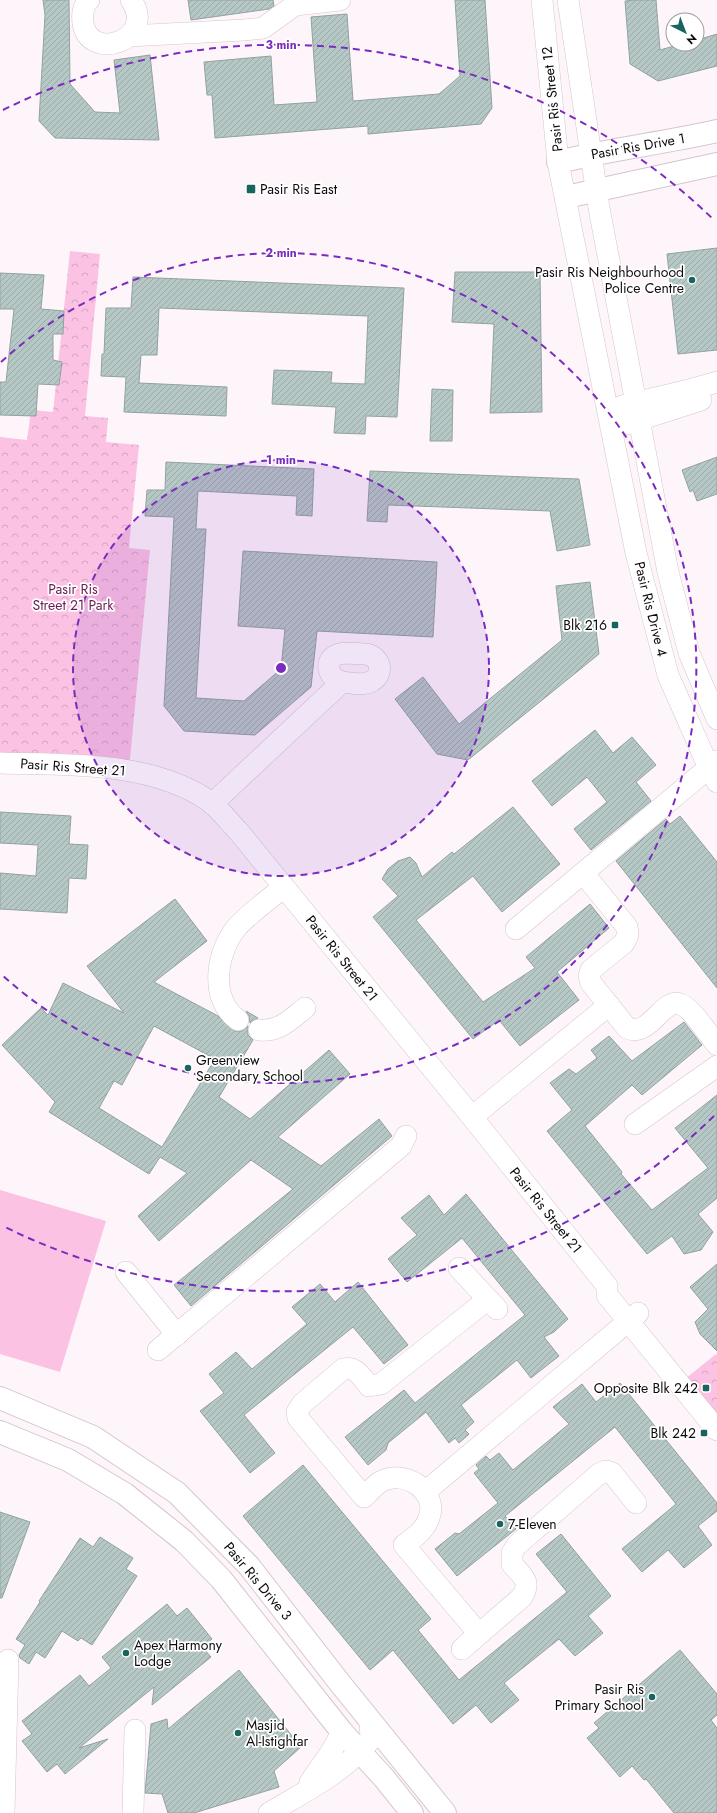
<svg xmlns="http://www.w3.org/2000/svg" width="717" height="1813" font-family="Jost,sans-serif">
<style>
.forest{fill:url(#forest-crowns)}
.garden{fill:#fbc2e3}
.building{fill:url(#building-hatch);stroke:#91a2a0;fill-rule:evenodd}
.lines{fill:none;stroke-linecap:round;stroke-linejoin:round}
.minor-casing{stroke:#d4c5ce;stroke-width:22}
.major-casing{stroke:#d4c5ce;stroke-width:24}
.minor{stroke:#fff;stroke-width:21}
.major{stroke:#fff;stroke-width:22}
.ring{fill:none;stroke:#7b2cbf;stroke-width:2;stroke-dasharray:7 5}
.poi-dot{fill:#18645e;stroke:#fff;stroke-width:1.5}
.labels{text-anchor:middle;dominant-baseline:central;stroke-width:3.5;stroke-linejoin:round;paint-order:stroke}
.street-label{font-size:14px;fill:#0f0b0d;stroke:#fff}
.poi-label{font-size:14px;fill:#0f0b0d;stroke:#fff;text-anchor:start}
.park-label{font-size:14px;fill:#6b1d53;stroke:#fff}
.centre{fill:#7b2cbf;stroke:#fff;stroke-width:2}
.ring-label{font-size:12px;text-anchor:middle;font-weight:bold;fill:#7b2cbf;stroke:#fff;stroke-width:3.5;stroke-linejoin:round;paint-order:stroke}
</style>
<defs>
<pattern id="forest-crowns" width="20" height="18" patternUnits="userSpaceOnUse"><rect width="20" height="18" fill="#fbc2e3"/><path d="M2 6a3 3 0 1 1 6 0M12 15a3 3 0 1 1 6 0" fill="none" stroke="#d6a5c2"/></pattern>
<pattern id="building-hatch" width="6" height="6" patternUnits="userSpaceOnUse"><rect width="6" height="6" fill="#b6c8c5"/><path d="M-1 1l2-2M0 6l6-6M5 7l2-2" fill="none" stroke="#9baaa8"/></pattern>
</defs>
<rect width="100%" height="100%" fill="#fef5fa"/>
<g class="forest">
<path d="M70,251L100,254L85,416L108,418L106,442L139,445L129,548L150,550L129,769L0,754V437L27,440L31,410L53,412Z"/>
<path d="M716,1354L717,1356V1416L685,1379Z"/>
</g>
<path class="garden" d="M0,1190L106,1221L60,1372L0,1354Z"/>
<g class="building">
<path d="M43,0H69L70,84L95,112L120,113L114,60L150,55L159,140L55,138L39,121L45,15Z"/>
<path d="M188,0H273L274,6L269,9L191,20Z"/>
<path d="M455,0H485L492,108L481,124L368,134V126L215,138L212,95H207L204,62L271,56L274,105L317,102L311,17L347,14L353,101L439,94L460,76Z"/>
<path d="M634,0H656L660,50L681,44H697V40L717,34V66L658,81L630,64L625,1Z"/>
<path d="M717,248V350L678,354L667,254Z"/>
<path d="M455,272H540L542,412L490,413L494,324L452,322Z"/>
<path d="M0,273L44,275L41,309L64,311L63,334H53V360L62,362L59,385L38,384L36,416L0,415V382H6L14,309H0Z"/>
<path d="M133,277L404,288L397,417L366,416L365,434L334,433L336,407L272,404L274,370L332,372L331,383L365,384L368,316L159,308L157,355H141L139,383L227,387L226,416L124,412L126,377L101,376L102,354H104L106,308H131Z"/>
<path d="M432,389L453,390L452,441H430Z"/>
<path d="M717,457V494L697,501L693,490L690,492L682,470Z"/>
<path d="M166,462L314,469L312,516L296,515L297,496L198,491L196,529H206L196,698L244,701L281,669L285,629L238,626L243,551L437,562L433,637L317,631L311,687L255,735L184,731L164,706L174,517L145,516L147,490H165Z"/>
<path d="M370,471L579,479L590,545L557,551L550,511L388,505L387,522L367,521Z"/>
<path d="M590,582L599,654L468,760L437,754L395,699L423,677L459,724L562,640L556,586Z"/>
<path d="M595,730L613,753L632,737L656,765L636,782L651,801L591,850L574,829L607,802L587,777L552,806L532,781Z"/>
<path d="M513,807L560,864L502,912L473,876L416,920L483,1002L535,968L526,957L590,904L609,928L557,972L579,1000L520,1046L499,1020L473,1039L373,917L398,896L382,879L388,869L398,861L410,857L416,863L422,877L452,852L454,854Z"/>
<path d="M0,812L71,816L69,844L88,845L86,879L69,878L67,913L0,909V873L36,876L38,845L0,843Z"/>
<path d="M680,816L717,862V988L616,861L666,819L670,824Z"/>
<path d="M175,899L207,941L154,982L218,1016L235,1031H242L248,1026V1035L253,1040L219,1097L250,1119L329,1050L350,1074L278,1137L321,1166L379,1119L392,1136L191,1306L174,1285L293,1189L251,1160L159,1241L138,1216L187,1173L160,1157L149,1174L49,1112L55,1102L2,1045L41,1008L48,1015L63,983L124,1013L87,966ZM154,1026L215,1059L162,1147L99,1108L114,1081L122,1085Z"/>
<path d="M246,1011L258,1018L250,1023L249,1016Z"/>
<path d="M684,1022L702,1045L642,1095L632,1085L585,1126L622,1172L621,1174L652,1210L708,1168L675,1128L717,1095V1198L698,1214L713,1232L701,1250L684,1254L672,1236L647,1254L547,1131L572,1110L550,1083L569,1069L576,1074L597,1058L591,1050L609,1036L632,1061Z"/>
<path d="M466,1194L568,1319L554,1332L544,1337L559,1356L531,1378L517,1360L461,1405L474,1422L465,1430L469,1434L459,1443L455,1438L449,1443L426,1412L388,1443L386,1450L368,1465L345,1437L404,1390L415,1403L525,1315L462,1238L407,1282L388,1259L417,1235L401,1218L411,1210L429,1195L444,1215Z"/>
<path d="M717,1264V1351L700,1334L695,1322L708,1309L690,1287Z"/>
<path d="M358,1282L408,1345L384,1364L353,1327L244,1415L275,1453L250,1473L200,1411L224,1393L209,1374L236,1352L252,1369L307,1324L292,1307L320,1284L335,1302Z"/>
<path d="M620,1383L717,1503V1511L698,1526L712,1545L684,1568L668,1550L642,1572L622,1549L676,1504L615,1427L505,1516L516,1529L457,1576L435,1549L455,1533L459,1534L498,1503L474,1473L479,1469L476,1465L486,1456L490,1460L499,1453L513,1470L569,1424L553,1407L582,1384L596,1402Z"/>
<path d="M303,1465L431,1619L418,1630L459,1680L567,1592L536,1554L561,1534L611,1596L588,1616L603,1633L575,1656L559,1639L504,1683L519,1700L491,1723L476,1705L453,1724L393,1650L370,1670L243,1516Z"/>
<path d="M0,1512L30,1522L2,1598H0Z"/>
<path d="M100,1537L133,1558L126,1569L137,1576L92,1645L81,1638L78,1641L62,1631L45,1658L36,1652L29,1664L20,1658L19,1655L25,1645L16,1639L40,1602L39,1601L80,1538L93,1547Z"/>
<path d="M167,1604L177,1616L187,1608L212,1639L202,1647L211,1657L152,1705L154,1687L79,1748L108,1739L65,1774L57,1764L47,1772L22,1741L32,1734L22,1721L80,1675L89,1686L111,1668L102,1657Z"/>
<path d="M680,1650L717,1694V1715L711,1720L717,1728V1813H674L646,1779L644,1780L632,1766L620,1777L587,1738L599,1728L594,1723Z"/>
<path d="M239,1670L301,1747L274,1771L279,1787L194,1813H168L162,1794L145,1793L151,1724L167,1719L168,1729Z"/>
</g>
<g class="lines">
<defs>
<g id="minor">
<path d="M89,0C83,6 82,15 83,23C89,63 158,40 131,0"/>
<path d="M542,0L558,162L636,553L668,675L709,768L717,782"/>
<path d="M568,0L599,208L668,572L689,653L717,719"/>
<path d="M129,36L244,30L263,28L295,5L340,0"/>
<path d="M622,406L685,391L717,382"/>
<path d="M626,424L701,400"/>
<path d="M0,763C68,765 151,761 209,801C220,809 229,822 239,832L472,1117L607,1286V1295L717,1430"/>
<path d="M212,804L342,682C351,683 364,686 372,681C386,673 379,654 364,654C356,654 346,652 339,654C323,659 327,678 342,682"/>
<path d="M583,873L627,927L628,935L624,943L591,970L589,976L591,983L627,1028C650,1038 662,998 680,1004C691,1007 709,1035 717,1045"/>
<path d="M516,929L717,761"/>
<path d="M238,1020C209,999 216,952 237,927C250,913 269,899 284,887"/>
<path d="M259,1030C279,1032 290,1020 305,1008"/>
<path d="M472,1117L609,1005"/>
<path d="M635,1124L717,1066"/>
<path d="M459,1268L497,1309"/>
<path d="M126,1272L177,1335"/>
<path d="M158,1350L401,1146L406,1136"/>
<path d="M425,1492L638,1313"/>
<path d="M479,1634L404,1545C414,1538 425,1530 429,1518C439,1491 404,1468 380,1482C374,1486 369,1492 364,1497L298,1418L297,1412L302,1404L343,1369C357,1366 361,1377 369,1386L381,1384L487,1300"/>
<path d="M462,1649L522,1597C532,1581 522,1576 512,1564V1553L517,1545L599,1474L606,1471L612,1473L636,1503"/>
<path d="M310,1782L331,1752L342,1732"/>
<path d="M4,1812L8,1660"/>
<path d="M133,1813L135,1730"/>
<path d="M269,1813C304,1792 345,1772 371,1739L370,1721"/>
</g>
<g id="major">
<path d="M558,162C611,149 664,143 717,131"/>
<path d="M566,197L717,164"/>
<path d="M0,1398L93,1437L177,1493L249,1566L339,1682L445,1813"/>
<path d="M0,1432L68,1460L125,1494L184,1541L221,1579L342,1732L384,1778L412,1813"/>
</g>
</defs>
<use href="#minor" class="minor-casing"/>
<use href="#major" class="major-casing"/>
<use href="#minor" class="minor"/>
<use href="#major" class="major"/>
</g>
<circle cx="281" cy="668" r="208" fill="#7b2cbf" fill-opacity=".12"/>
<g class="ring">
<circle cx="281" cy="668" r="208"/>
<path d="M1 362A415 415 0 1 1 1 974"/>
<path d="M714 1116A623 623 0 0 1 3 1226M3 110A623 623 0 0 1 714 220"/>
</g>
<g class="poi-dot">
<rect x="246" y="184" width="10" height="10" rx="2"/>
<circle cx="692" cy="280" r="4"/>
<rect x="611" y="621" width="8" height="8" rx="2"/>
<circle cx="188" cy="1068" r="4"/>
<rect x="702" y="1384" width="8" height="8" rx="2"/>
<rect x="700" y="1429" width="8" height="8" rx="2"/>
<circle cx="500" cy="1524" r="4"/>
<circle cx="126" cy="1653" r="4"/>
<circle cx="652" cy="1697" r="4"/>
<circle cx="238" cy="1733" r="4"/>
</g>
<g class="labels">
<g class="street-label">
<text transform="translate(552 99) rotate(-96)">Pasir Ris Street 12</text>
<text transform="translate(638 146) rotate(-10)">Pasir Ris Drive 1</text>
<text transform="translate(651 609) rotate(76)">Pasir Ris Drive 4</text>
<text transform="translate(73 767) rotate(4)">Pasir Ris Street 21</text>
<text transform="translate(342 958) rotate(51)">Pasir Ris Street 21</text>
<text transform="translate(546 1210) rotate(51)">Pasir Ris Street 21</text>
<text transform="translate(258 1581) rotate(50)">Pasir Ris Drive 3</text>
</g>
<g class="poi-label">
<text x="260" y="189">Pasir Ris East</text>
<text x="684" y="272" text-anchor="end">Pasir Ris Neighbourhood<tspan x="684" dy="16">Police Centre</tspan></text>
<text x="607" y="625" text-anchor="end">Blk 216</text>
<text x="196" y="1060">Greenview<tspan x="196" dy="16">Secondary School</tspan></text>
<text x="698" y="1388" text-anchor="end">Opposite Blk 242</text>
<text x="696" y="1433" text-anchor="end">Blk 242</text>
<text x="508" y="1524">7-Eleven</text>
<text x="134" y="1645">Apex Harmony<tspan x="134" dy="16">Lodge</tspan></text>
<text x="644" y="1689" text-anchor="end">Pasir Ris<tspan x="644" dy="16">Primary School</tspan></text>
<text x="246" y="1725">Masjid<tspan x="246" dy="16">Al-Istighfar</tspan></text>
</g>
<g class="park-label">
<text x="73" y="589">Pasir Ris<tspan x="73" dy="16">Street 21 Park</tspan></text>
</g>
</g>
<circle cx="281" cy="668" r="6" class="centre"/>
<g class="ring-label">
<text x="281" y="49">3 min</text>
<text x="281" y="257">2 min</text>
<text x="281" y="464">1 min</text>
</g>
<g transform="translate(685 32) rotate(138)"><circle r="19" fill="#ffffff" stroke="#9f9d9e"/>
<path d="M0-3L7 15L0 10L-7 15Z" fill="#18645e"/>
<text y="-6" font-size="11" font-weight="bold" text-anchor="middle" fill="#0f0b0d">N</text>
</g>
</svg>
